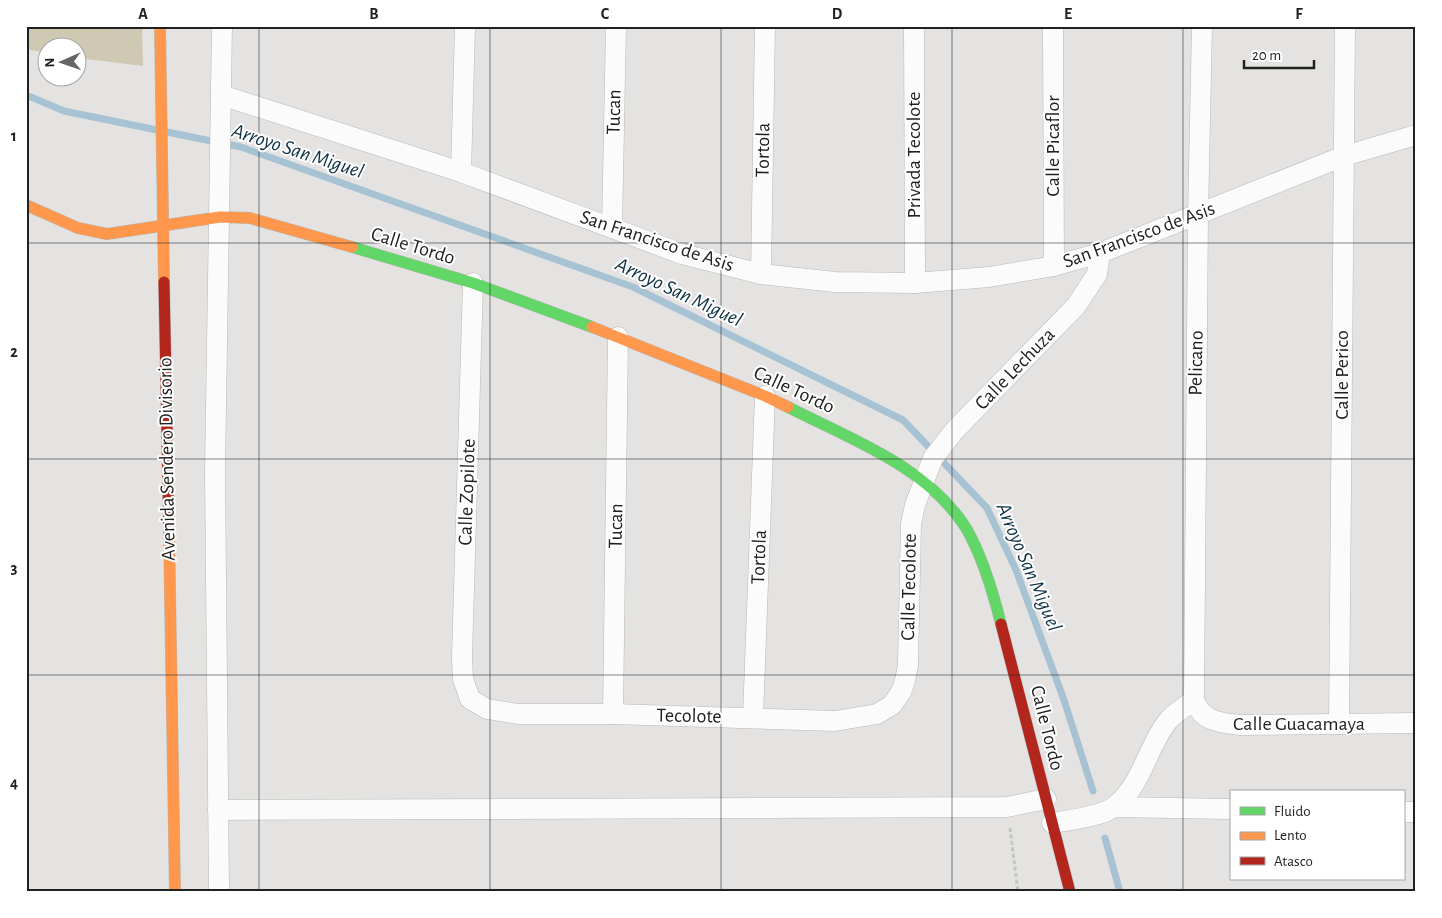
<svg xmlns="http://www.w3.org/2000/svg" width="1442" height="918" font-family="'Alegreya Sans',sans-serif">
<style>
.green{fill:#cfc9b3}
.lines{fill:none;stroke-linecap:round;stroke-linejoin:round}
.stream{stroke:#a6c2d3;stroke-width:7}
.street-casing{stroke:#b9b8b7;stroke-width:21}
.fast-casing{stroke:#b9b8b7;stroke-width:12}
.slow-casing{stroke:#b9b8b7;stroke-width:12}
.jam-casing{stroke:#b9b8b7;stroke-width:12}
.path{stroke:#c4c4c3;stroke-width:3;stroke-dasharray:4 2.5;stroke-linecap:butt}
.street{stroke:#fbfbfb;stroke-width:20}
.fast{stroke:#63d668;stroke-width:11}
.slow{stroke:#ff974d;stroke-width:11}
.jam{stroke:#b3261e;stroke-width:11}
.grid{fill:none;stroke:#212120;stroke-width:1;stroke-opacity:0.55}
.labels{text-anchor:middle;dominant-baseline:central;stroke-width:4;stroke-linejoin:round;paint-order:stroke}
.street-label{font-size:20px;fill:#212120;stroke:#fff}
.water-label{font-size:21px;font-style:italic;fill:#0e3144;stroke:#fff}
.neatline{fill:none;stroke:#212120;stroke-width:2}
.grid-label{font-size:16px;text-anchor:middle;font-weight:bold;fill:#212120}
</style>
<rect width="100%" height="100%" fill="#e4e3e2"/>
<path class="green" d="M26,26H142L143,66L78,58V48H48L47,53L26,49Z"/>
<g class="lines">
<g class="stream">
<path d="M26,95L64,111L157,130"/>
<path d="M167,132L241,147L633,287L903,420L987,508L1016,570L1064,700L1093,791"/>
<path d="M1105,838L1120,892"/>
</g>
<defs>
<g id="street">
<path d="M914,26L915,283"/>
<path d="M1053,26L1054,266"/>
<path d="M1202,26L1198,215L1194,700C1202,722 1221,723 1241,725L1416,723"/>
<path d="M221,95L461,172L682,254L761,274L835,282L915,283L989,277L1054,266L1100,253L1344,156L1416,135"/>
<path d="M461,172L465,26"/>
<path d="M612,228L616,26"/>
<path d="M761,274L765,26"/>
<path d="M473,283L462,657L463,679L470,699L487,709L518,714H613L835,721L877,714L892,705L901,692L905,681L908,665L911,524L915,505L933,458L955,430L1076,306L1097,274L1100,253"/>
<path d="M613,714L618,337"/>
<path d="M753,717L765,396"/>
<path d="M1339,724L1345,26"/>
<path d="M1114,807L1231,809"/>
<path d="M218,810L1007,807L1046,799"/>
<path d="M1403,812H1416"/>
<path d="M1052,823C1069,820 1102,817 1115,806C1142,785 1147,748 1167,722C1174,713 1185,707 1194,700"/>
<path d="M219,892L215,471L222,26"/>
</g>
<g id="fast">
<path d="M352,247L473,283L592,327"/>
<path d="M788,407C850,439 927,466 966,528C983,557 993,592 1001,624"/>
</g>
<g id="slow">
<path d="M160,26L164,282"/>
<path d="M26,205L78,228L107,234L220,217L250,218L352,247"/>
<path d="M592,327L765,396L788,407"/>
<path d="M169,531L175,892"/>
</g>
<g id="jam">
<path d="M164,282L169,531"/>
<path d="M1001,624L1070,892"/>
</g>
</defs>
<use href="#street" class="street-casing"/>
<use href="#fast" class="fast-casing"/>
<use href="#slow" class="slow-casing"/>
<use href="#jam" class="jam-casing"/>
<g class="path">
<path d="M116,26L134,34"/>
<path d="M1010,828L1018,892"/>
</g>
<use href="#street" class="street"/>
<use href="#fast" class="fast"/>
<use href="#slow" class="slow"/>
<use href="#jam" class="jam"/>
</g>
<path class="grid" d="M259,26V892M490,26V892M721,26V892M952,26V892M1183,26V892M26,243H1416M26,459H1416M26,675H1416"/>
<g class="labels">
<g class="street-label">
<text transform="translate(614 112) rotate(-89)">Tucan</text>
<text transform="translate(1053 146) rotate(-90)">Calle Picaflor</text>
<text transform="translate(763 150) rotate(-89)">Tortola</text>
<text transform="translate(914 155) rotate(-90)">Privada Tecolote</text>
<text transform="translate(1139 235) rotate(-20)">San Francisco de Asis</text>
<text transform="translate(657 241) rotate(18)">San Francisco de Asis</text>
<text transform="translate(413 246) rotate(17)">Calle Tordo</text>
<text transform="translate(1196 363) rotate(-89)">Pelicano</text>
<text transform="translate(1015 369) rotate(-46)">Calle Lechuza</text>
<text transform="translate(1342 375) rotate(-90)">Calle Perico</text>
<text transform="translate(794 390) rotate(25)">Calle Tordo</text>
<text transform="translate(167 459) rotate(-91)">Avenida Sendero Divisorio</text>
<text transform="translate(467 492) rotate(-88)">Calle Zopilote</text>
<text transform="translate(616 526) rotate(-89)">Tucan</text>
<text transform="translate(759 557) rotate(-88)">Tortola</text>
<text transform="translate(909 587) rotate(-89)">Calle Tecolote</text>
<text transform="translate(689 716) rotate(1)">Tecolote</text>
<text x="1299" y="724">Calle Guacamaya</text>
<text transform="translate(1047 728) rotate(76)">Calle Tordo</text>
</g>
<g class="water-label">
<text transform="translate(298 151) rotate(18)">Arroyo San Miguel</text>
<text transform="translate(679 292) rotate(25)">Arroyo San Miguel</text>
<text transform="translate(1029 567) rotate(67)">Arroyo San Miguel</text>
</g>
</g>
<rect width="1442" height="918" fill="none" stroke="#ffffff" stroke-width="55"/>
<rect x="1230" y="790" width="175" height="90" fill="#ffffff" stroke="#a6a6a6"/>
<rect x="1240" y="807" width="25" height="8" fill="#63d668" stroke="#a6a6a6"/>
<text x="1274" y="816" font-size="15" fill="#212120">Fluido</text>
<rect x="1240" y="832" width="25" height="8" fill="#ff974d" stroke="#a6a6a6"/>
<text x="1274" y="840" font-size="15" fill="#212120">Lento</text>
<rect x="1240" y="857" width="25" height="8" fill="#b3261e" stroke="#a6a6a6"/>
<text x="1274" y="866" font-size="15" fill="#212120">Atasco</text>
<g transform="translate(62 62) rotate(268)"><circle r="24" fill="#ffffff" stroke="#a6a6a6"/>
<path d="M0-4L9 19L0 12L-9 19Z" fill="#656564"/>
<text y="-8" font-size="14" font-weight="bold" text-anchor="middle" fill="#212120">N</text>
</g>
<path d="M1244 60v8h70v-8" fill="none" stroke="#212120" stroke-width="2.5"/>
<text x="1252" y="60" font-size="15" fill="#212120" stroke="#ffffff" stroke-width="4" paint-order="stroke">20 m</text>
<rect x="28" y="28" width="1386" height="862" class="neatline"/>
<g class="grid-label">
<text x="143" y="19">A</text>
<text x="374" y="19">B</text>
<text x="605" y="19">C</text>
<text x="837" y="19">D</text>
<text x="1068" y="19">E</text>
<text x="1299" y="19">F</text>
<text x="14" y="141">1</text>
<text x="14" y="357">2</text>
<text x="14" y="573">3</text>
<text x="14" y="788">4</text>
</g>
</svg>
